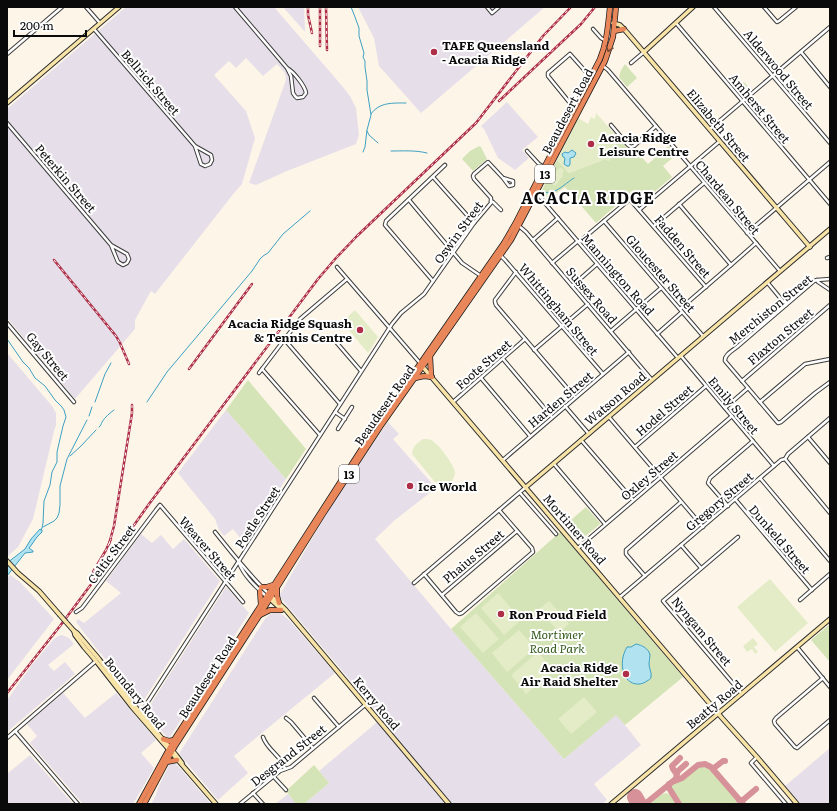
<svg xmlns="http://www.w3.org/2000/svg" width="837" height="811" font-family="Literata,serif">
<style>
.industrial{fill:#e6dee9}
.green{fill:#d4e4b6}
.pitch{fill:#e4ecc7}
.water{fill:#b1e2f0;stroke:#3ea0c2}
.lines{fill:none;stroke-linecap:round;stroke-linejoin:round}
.stream{stroke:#3ea0c2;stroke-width:1}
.taxiway{stroke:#d69298;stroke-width:6}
.runway{stroke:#d69298;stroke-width:16}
.street-casing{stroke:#3d3d3d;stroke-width:4.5}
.secondary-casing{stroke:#2c2c2c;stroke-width:5.5}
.highway-casing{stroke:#1b1b1b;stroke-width:6}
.street{stroke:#fff;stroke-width:2.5}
.secondary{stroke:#f9e4a8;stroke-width:3.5}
.highway{stroke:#e9875b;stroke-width:4.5}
.rail-casing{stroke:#ae2e47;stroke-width:2.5}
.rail{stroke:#fff;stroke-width:1;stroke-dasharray:3;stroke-linecap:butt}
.secondary-bridge-casing{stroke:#2c2c2c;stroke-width:5.5;stroke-linecap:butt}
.secondary-bridge{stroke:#f9e4a8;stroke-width:3.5}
.oneway{stroke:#7a4832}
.poi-dot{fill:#ae2e47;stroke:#fff;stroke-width:1.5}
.labels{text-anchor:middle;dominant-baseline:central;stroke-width:4;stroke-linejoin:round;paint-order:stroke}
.shield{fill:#fff;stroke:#545454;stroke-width:1}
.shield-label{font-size:11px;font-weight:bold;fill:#0a0a0a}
.poi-label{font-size:12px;font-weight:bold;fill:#0a0a0a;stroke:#fff;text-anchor:start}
.street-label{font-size:12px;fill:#0a0a0a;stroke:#fff}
.park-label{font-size:12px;font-style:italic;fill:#355b20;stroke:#fff}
.district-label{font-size:16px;font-weight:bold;letter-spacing:1px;fill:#0a0a0a;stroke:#fff}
</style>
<rect width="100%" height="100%" fill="#fdf6e8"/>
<g class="industrial">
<path d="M126,7H274L343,87L350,96L356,108L359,135L356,144L287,171L256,185L249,183L286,80L285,73L277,64L263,76L246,58L236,68L229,61L214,75L246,111L255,138L242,184L234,193L155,294L151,291L135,320V329L75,399L7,318V109Z"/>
<path d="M283,7H304L305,32Z"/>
<path d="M358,7H545L421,113L379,66L374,38Z"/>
<path d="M507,102L538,137L522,150L529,158L515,170L498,158L484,129L481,126Z"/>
<path d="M7,353L52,406L56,413V425L54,431L33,519L18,547L8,556Z"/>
<path d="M226,410L286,479L245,544L233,529L224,536L219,530L215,519L178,473Z"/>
<path d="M388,422L399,434L393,439L436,488L395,520L375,539L451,629L564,759L616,714L641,745L594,784L607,800L602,804H304L329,783L319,771L382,718L279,596L337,495Z"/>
<path d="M141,534L152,543L161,535L173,549L184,539L220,581L140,706L137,705L123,685L126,683L96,648L76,622L78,619L84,623L121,593L106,581Z"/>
<path d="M10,575L20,582L54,619L7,680V578Z"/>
<path d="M226,587L249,613L170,737L168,738L145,713Z"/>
<path d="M274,613H280L284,616L289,620L335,673L234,756L248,773L218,800L180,755V752L265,619L270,614Z"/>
<path d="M62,635L69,638L74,644L48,665L54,671L65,662L75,674L7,732V700L32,665L53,640L58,636Z"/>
<path d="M63,693L85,718L116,693L156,740L141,753L154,768L133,804H83L30,743L37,736L27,724Z"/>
<path d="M830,748V804H801L785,786Z"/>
<path d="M30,755L73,804H7V774Z"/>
<path d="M172,763L176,764L179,767L211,804H151L156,795L158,788L169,765Z"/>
<path d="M288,794L296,804H275Z"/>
</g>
<g class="green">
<path d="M625,64L637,78L627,87L619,77L621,70Z"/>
<path d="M744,82L751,90L744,95H742L736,89Z"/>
<path d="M620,140L633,155L637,152L648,164L669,146L676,155L663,166L672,177L640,204L634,199V196L630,195H628L596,223L565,187L550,197H546L541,192L557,160L569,173L605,159H608L609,161L613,147Z"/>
<path d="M479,146L481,147L487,159L473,171L462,159L470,151Z"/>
<path d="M248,380L306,449L286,479L226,410Z"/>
<path d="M586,507L600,523L599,525L578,542L564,526Z"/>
<path d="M560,532L683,677L625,725L616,715L564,759L451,629Z"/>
<path d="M830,624V662L811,640Z"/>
<path d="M314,765L329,783L304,804H296L286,791Z"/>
<path d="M702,765H705L709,767L737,800V803L736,804H681L670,787C675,782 678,782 684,779C690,775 695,768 702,765Z"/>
<path d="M666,793L671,795L677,804H652V802L662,794Z"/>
</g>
<g class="pitch">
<path d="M596,113L620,140L613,147L618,153L609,161L608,159L607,161L605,159L569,173L557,160L578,118L588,124L591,117L595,119Z"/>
<path d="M561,168L563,169L564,171L562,174L563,176L555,186L550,182L557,170Z"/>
<path d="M355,310L378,337L368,353L342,322Z"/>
<path d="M423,439C428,439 432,439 435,443C440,446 455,467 455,472C455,477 452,482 448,485H441L434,481L412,454C413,446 417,443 423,439Z"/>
<path d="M770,579L808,623L775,652L737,607Z"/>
<path d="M498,593L521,620L504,635L481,608Z"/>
<path d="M549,601L558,611L548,619L539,609Z"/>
<path d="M476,613L499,639L483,653L460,627Z"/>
<path d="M560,613L569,624L559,632L549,621Z"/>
<path d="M519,630L535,648L507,672L492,653Z"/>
<path d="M753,638L758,644L754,647L758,652L755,654L752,649L747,652L743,646Z"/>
<path d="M538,652L554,671L526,694L511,675Z"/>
<path d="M584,697L597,712L571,734L558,719Z"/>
</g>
<g class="water">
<path d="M572,150L576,153L574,157L570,158V164L569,166H567L564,164L565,158L563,157L562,154L565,152L568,153Z"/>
<path d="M40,529L42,530V532L37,537L30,547L29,548L33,551V552L25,553L7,576V563L25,549L31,539Z"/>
<path d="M636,644C642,645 649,649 650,655C650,658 649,661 649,664C649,668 652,673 651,677C651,679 649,680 647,681C639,687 628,684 624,674C621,664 622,656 627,647H631Z"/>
</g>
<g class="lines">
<g class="stream">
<path d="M351,7L355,17L359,28V36L364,53L363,57L365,61V67L367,81V90L371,115L367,130L365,147L363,152"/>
<path d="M371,114C379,102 393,103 406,103"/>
<path d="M367,131L369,135L378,143"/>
<path d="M391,151C403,151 415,150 427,153"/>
<path d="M541,191C554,197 564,184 574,178"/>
<path d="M7,339L23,362L29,368L35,378L45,386L55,400L62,407L64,410L66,417L63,426L57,452V462L52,472L50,485L44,501L43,523L42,528L41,530"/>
<path d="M95,402L105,374L111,363"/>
<path d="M147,402L167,372L252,271L260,259L263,256L268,253L283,234L310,211"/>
<path d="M89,416L92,407"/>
<path d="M99,427C101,426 101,424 102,422C105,417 110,413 114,410"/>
<path d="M70,456L80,447L96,430"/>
<path d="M43,527L54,521L57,518L59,513L60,505V486L67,459L87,420"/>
</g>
<g class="taxiway">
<path d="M714,770V768L723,761H725"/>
<path d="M677,774L678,771L686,764"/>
<path d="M672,782C682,774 673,773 672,766L680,758"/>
<path d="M669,784V788L679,804"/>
<path d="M740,801L739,800H743L756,789"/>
<path d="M635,804L634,801L638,799L641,800V804"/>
<path d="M645,804L672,782L682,778L698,765L705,764L711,767L743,804"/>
</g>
<path class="runway" d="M635,797L639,804"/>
<defs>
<g id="street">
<path d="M86,7L100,23"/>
<path d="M235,7L287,68C294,72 305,86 306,93L303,97L297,98L295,96L293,93L291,76L287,68"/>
<path d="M487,7L492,13L499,7"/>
<path d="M714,7L830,143"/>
<path d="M764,7L777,22L779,21L796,7"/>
<path d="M676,23L830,204"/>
<path d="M94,29L195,146L211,155L212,160L210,164L205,166L201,164L195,146"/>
<path d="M593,29L601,38L606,41"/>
<path d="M801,52L830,87"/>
<path d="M7,54L62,7"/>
<path d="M631,63L644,52"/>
<path d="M603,66L608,70L780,271"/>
<path d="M569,101L572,100L578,102"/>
<path d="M575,105L570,103L548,76V73L570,54L586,72L591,75"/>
<path d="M7,123L111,245L118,262L123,265L127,263L129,259L127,254L111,245"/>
<path d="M611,125L628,145L631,147L634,146L656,126"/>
<path d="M710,129L830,27"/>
<path d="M527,151L539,164L544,167"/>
<path d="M433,177L474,223"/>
<path d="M537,192L544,202L678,358"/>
<path d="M409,200L462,263L481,276"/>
<path d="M532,200L543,202"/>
<path d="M491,201L493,202L501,210"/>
<path d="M679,204L731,265"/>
<path d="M639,210L720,141"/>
<path d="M604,221L703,336"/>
<path d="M519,226L526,232L652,380"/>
<path d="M654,226L704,183"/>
<path d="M747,233L830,162"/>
<path d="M533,240L558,218"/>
<path d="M579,242L629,200L631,201L639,210L706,287"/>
<path d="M501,256L505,260L603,374"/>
<path d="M827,258L830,257"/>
<path d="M552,263L578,241"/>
<path d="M337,267L420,363"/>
<path d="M516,272L495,300V302L496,305L575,397"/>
<path d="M830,279L817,280L814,281L737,347C732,351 724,355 725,361L778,423L781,422L815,393L830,382"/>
<path d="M817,280L818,282L830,290"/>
<path d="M433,281L385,225L386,221L445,165"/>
<path d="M767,282L786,305"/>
<path d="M572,286L597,264"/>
<path d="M680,309L731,265L756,243"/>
<path d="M7,323L74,402"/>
<path d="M611,331L661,288"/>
<path d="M657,334L682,312"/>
<path d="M330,337L336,342L361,371"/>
<path d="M284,339L340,404"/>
<path d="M534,350L588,304"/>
<path d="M681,356L774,466"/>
<path d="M503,359L552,417"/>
<path d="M262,369L320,435"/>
<path d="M259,373L300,319L347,279"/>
<path d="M481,378L530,436"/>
<path d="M742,381L830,305"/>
<path d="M453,402L525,339"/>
<path d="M760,402L805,364L830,359"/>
<path d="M565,406L589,434"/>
<path d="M725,408L748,388"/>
<path d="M335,412L345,419"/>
<path d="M609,417L703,527"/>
<path d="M338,429L352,407"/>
<path d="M808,437L830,463"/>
<path d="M581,440L633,500"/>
<path d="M635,447L706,386"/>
<path d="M785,459L830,513"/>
<path d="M503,460L629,352"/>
<path d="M554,464L605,524"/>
<path d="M760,478L830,561"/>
<path d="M520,493L556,534"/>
<path d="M735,499L812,590"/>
<path d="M728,506L708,483L710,478L753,441"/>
<path d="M215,532C232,553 248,574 268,593"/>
<path d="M738,537L663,601L742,694"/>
<path d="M681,545L701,568"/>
<path d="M578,548L732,416"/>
<path d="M239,563C244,576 256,587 266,596"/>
<path d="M424,574L456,612L459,614L462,613L533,552L532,548L499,510"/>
<path d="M645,576L626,554V550L681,502"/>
<path d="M414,583L526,487"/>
<path d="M442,595L517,531"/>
<path d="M620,597L774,466L781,460L785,459L788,454L830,418"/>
<path d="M800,600L830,574"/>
<path d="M76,612L82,608L156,510L160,505L243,602"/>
<path d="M797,647L830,687"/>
<path d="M823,678L776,718L774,721L775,724L795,747L797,748L830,720"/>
<path d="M314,698L339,727"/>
<path d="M140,714L392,324L401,313L424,294L474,223L491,203V198L474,179L473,176L474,174L488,162L503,178L513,181V185L509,186L503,178"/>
<path d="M286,718L291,722L313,748"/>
<path d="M15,731L78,804"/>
<path d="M263,737C267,750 282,756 285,769"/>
<path d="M7,738L96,661"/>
<path d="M757,757L751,763L786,804"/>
<path d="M273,776L286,790"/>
<path d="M253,793L263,804"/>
<path d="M240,804L280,771L291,767L365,705"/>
</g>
<g id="secondary">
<path d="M613,23L620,25L624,29L810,247"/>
<path d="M644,52L693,7"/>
<path d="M7,103L119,7"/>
<path d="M422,366L722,718L757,757L797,804"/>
<path d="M526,487L830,229"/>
<path d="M7,561L18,573L39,591L59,614"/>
<path d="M270,595L285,609L449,804"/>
<path d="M269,598L282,610"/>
<path d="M66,622L74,631L77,633L99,659L127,697L176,755L182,763"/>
<path d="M74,631L75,635L84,647L96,661L132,707L216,804"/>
<path d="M611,804L830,619"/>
</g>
<g id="highway">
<path d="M614,31L624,29"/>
<path d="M430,356L431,375"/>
<path d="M415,378L424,376L432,377"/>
<path d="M379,423L481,276L504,243L515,224L600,59C607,42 608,25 610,7"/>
<path d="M261,587H267L273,585"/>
<path d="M277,589V596L279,603"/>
<path d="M260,591L261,605"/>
<path d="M260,615L270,610H281"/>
<path d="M163,739L169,741L174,740"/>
<path d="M166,762L177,760"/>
<path d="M139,804L174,740L372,433"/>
<path d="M144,804L175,746L259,616L323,514L380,427L430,356L511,240L605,61L613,37L616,7"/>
</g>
</defs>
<use href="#street" class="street-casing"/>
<use href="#secondary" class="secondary-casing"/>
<use href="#highway" class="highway-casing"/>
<use href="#street" class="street"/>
<use href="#secondary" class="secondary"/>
<use href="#highway" class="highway"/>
<defs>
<g id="rail">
<path d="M308,7V15L312,33"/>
<path d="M320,7V46"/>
<path d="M326,7L327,50"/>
<path d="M499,101L581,24L595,7"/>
<path d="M54,260L116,336L120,343L129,364"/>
<path d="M189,369L252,284"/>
<path d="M109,544L114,526L132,413V405"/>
<path d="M93,572L106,550L111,539"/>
<path d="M7,693L60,626L110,559L149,504L318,279L336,258L357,236L476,123L543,36L571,7"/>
</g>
</defs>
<use href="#rail" class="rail-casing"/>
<use href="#rail" class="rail"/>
<defs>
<path id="secondary-bridge" d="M59,614L66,622"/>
</defs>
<use href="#secondary-bridge" class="secondary-bridge-casing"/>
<use href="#secondary-bridge" class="secondary-bridge"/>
</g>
<defs><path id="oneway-chevron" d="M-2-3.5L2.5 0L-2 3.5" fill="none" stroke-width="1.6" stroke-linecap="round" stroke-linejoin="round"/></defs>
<use class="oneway" href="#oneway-chevron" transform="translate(609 49) rotate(108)"/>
<g class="poi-dot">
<circle cx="434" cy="52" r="4"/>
<circle cx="591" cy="144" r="4"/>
<circle cx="360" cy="330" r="4"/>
<circle cx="410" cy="486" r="4"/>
<circle cx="501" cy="614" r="4"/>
<circle cx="626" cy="674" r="4"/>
</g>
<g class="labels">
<g class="shield">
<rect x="535" y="165" width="20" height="18" rx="3"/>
<rect x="339" y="465" width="20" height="18" rx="3"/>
</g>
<g class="shield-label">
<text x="545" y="174">13</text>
<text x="349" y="474">13</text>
</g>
<g class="poi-label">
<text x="442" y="45">TAFE Queensland<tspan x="442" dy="14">- Acacia Ridge</tspan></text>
<text x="599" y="137">Acacia Ridge<tspan x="599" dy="14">Leisure Centre</tspan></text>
<text x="352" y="323" text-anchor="end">Acacia Ridge Squash<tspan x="352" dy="14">&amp; Tennis Centre</tspan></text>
<text x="418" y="486">Ice World</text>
<text x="509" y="614">Ron Proud Field</text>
<text x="618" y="667" text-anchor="end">Acacia Ridge<tspan x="618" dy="14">Air Raid Shelter</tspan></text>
</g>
<g class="street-label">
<text transform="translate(779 69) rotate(50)">Alderwood Street</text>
<text transform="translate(151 82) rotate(49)">Bellrick Street</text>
<text transform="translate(760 108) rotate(50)">Amherst Street</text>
<text transform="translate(567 111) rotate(-62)">Beaudesert Road</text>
<text transform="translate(719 125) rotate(50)">Elizabeth Street</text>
<text transform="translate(66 178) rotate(49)">Peterkin Street</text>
<text transform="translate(728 197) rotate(50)">Chardean Street</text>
<text transform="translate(458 232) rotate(-54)">Oswin Street</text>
<text transform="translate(683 246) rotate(49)">Fadden Street</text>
<text transform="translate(661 273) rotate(49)">Gloucester Street</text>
<text transform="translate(618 274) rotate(49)">Mannington Road</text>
<text transform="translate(592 295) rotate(49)">Sussex Road</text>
<text transform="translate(559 309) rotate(50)">Whittingham Street</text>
<text transform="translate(770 309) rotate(-39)">Merchiston Street</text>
<text transform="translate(780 336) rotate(-40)">Flaxton Street</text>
<text transform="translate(48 356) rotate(50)">Gay Street</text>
<text transform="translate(483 364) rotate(-41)">Foote Street</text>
<text transform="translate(615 398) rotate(-40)">Watson Road</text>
<text transform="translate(560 399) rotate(-40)">Harden Street</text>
<text transform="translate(384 405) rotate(-55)">Beaudesert Road</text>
<text transform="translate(734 405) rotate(50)">Emily Street</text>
<text transform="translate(664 410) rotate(-41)">Hodel Street</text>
<text transform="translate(649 475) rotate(-40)">Oxley Street</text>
<text transform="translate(719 501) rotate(-40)">Gregory Street</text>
<text transform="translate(257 517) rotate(-57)">Postle Street</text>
<text transform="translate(575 529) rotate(49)">Mortimer Road</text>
<text transform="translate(780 539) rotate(49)">Dunkeld Street</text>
<text transform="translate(208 548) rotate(49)">Weaver Street</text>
<text transform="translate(111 554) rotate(-53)">Celtic Street</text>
<text transform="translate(473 556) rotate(-40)">Phaius Street</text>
<text transform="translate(702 631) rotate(50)">Nyngam Street</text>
<text transform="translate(207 677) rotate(-57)">Beaudesert Road</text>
<text transform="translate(135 693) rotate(51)">Boundary Road</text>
<text transform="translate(377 703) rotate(50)">Kerry Road</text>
<text transform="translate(714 704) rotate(-40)">Beatty Road</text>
<text transform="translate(288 755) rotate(-38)">Desgrand Street</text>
</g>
<g class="park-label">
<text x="557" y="634">Mortimer<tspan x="557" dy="14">Road Park</tspan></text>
</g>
<g class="district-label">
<text x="588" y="197">ACACIA RIDGE</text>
</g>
</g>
<rect width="837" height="811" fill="none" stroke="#0a0a0a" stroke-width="16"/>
<path d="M14 30v6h72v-6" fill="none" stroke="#0a0a0a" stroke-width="2"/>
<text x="20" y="30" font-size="12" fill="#0a0a0a" stroke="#ffffff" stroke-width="3" paint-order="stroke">200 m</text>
</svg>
